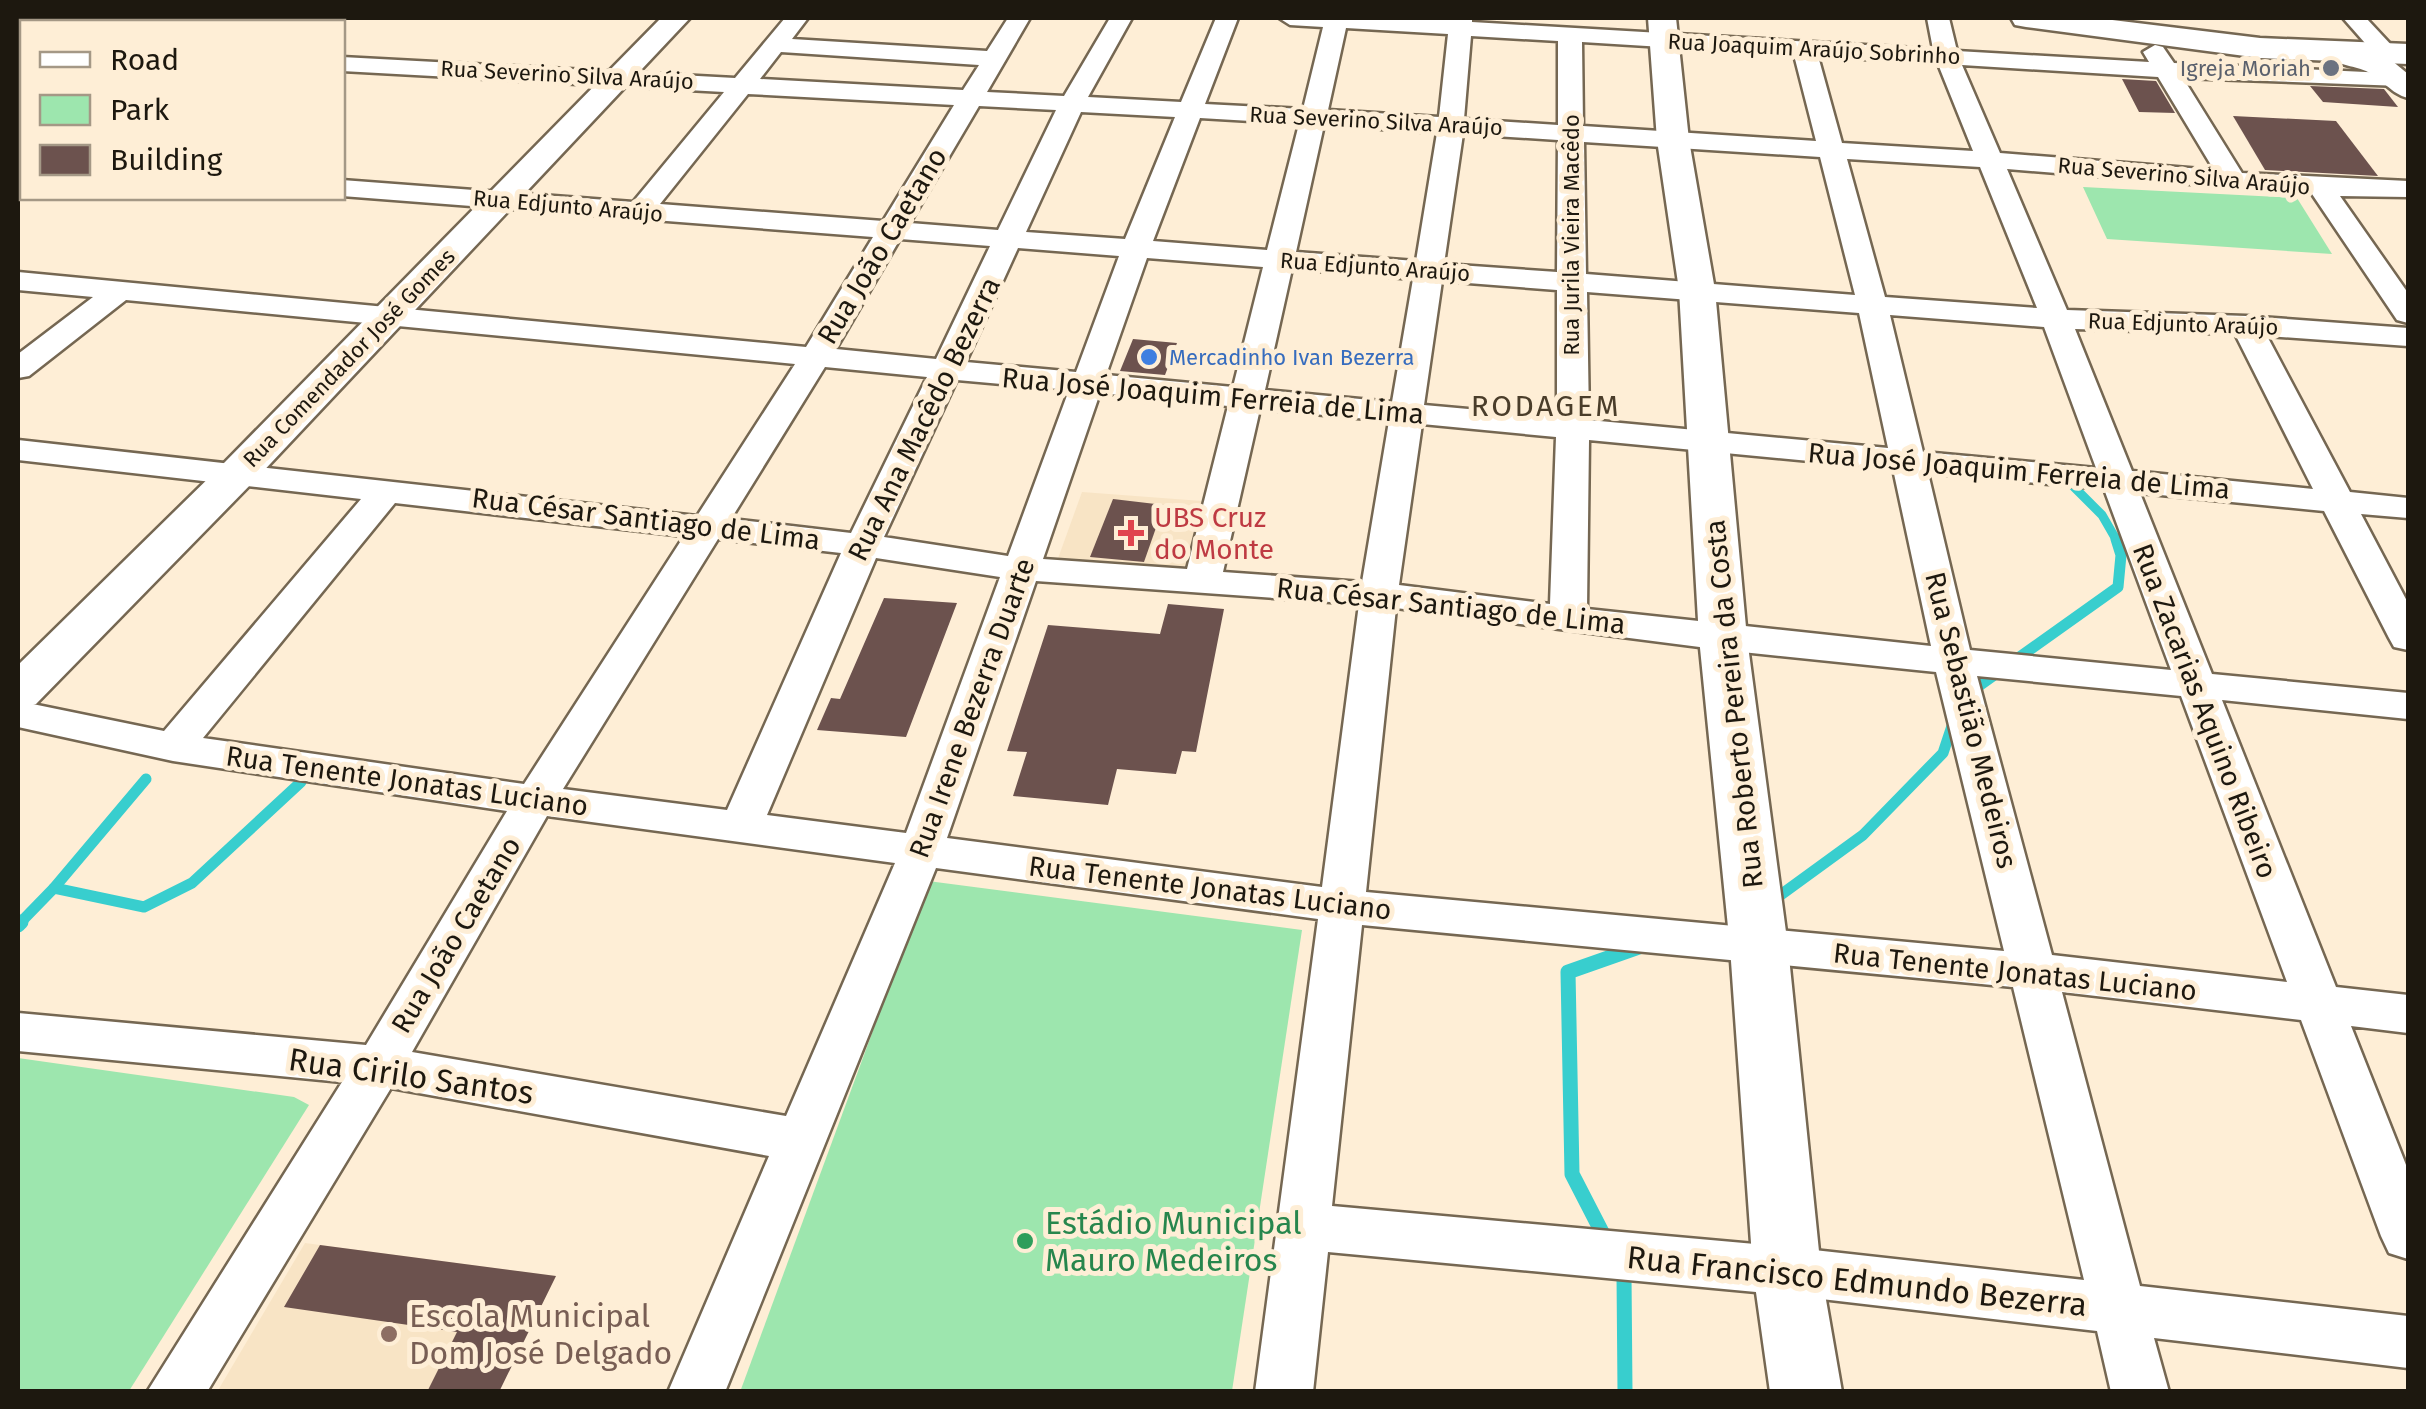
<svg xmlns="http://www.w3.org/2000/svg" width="2426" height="1409" font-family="'Fira Sans',sans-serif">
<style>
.built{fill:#f8e4c5}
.green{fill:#9de6ae}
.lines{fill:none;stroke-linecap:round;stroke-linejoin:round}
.stream-far2{stroke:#38cece;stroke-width:9}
.stream-far1{stroke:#38cece;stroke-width:11}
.stream{stroke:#38cece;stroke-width:15}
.building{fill:#6c524e}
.minor-casing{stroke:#756752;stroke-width:5}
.tertiary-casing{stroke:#756752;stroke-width:5}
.primary-casing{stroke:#756752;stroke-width:5}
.minor{fill:#fff;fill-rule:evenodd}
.tertiary{fill:#fff;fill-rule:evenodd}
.primary{fill:#fff;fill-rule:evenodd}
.worship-dot{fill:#6b7280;stroke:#feeed6;stroke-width:4}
.shop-dot{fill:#3f7fe0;stroke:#feeed6;stroke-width:4}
.health-dot{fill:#e0444e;stroke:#feeed6;stroke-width:4}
.leisure-dot{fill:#2e9e5b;stroke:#feeed6;stroke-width:4}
.education-dot{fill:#8d6e63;stroke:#feeed6;stroke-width:4}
.labels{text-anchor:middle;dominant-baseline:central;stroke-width:10;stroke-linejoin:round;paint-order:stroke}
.far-street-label{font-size:22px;fill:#1d180f;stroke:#feeed6}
.far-worship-label{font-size:22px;fill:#5b616d;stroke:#feeed6;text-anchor:end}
.far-shop-label{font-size:22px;fill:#366cbe;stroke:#feeed6;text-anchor:start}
.street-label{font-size:28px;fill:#1d180f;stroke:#feeed6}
.health-label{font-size:28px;fill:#be3a42;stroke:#feeed6;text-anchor:start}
.neighbourhood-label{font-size:30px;letter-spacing:2.5px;fill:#4a3d2a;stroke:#feeed6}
.near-street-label{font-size:32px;fill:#1d180f;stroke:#feeed6}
.near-leisure-label{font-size:32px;fill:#27864d;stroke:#feeed6;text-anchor:start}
.near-education-label{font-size:32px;fill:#785e54;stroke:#feeed6;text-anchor:start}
</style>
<rect width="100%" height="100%" fill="#feeed6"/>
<g class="built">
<path d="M1082,492L1202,501L1184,575L1056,564Z"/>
<path d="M305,1243L556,1276L499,1391L217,1392Z"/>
</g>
<g class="green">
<path d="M2083,187L2297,198L2332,254L2107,239Z"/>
<path d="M928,881L1302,930L1232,1391L740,1392Z"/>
<path d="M18,1058L294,1097L309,1105L129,1391H18Z"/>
</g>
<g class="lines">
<path class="stream-far2" d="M2068,481L2102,515L2117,541"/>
<g class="stream-far1">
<path d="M1969,693L2118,587L2121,555L2116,539"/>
<path d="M54,888L146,779"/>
<path d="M1771,902L1863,835L1943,753L1955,717"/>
<path d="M19,924L54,888L144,907L192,883L301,782"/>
</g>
<g class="stream">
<path d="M18,925L21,922"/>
<path d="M1607,1242L1572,1174L1568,972L1642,946"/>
<path d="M1620,1267L1624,1275L1625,1392"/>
</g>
</g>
<g class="building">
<path d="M2122,79L2156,81L2175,113L2139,112Z"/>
<path d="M2310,86L2384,89L2398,107L2323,102Z"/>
<path d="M2233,116L2336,121L2378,176L2265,170Z"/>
<path d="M1133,339L1177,343L1165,375L1120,371Z"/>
<path d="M1113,499L1164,505L1144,562L1090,557Z"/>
<path d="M884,598L957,603L906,737L817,730L831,698L840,699Z"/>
<path d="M1168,604L1224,609L1196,752L1182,751L1176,774L1117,769L1108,805L1013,796L1027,752L1007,751L1048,625L1160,634Z"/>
<path d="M320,1245L556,1276L499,1392H427L457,1332L284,1307Z"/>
</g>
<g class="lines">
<defs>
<g id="minor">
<path d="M160,18H187L184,22H157Z"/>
<path d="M785,18H808L792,39L987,51L1008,18H1030L987,92L1064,96L1110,18H1132L1088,97L1181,102L1216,18H1238L1205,104L1303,109L1323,27L1290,25L1279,18H1472V22L1933,49L1927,18H1949L1957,51L2149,62L2143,52L2155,45L2163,47L2174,63L2408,74V84L2401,86L2183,78L2242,173L2408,181V197L2340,196L2408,293V323L2397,320L2312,194L2007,169L2067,310L2246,316L2408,328V346L2267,336L2350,492L2408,498V518L2361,514L2408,603V650L2394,647L2389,638L2324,511L2140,493L2212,674L2408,693V719L2222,700L2336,987L2408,995V1033L2351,1026L2408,1170V1259L2389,1253L2381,1236L2301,1020L2062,992L2140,1286L2408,1316V1368L2154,1338L2169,1392H2111L2097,1331L1787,1295L1328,1252L1313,1392H1255L1318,919L936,868L725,1392H668L769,1156L391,1088L207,1392H147L342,1082L18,1051V1013L366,1045L507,811L173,761L18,727V701L164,731L361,499L18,460V440L697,516L795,364L126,300L29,376L18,378V354L93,297L18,290V272L806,347L873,237L342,196V180L633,202L724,92L342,71V57L735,78ZM1346,28L1448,34L1439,117L1328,110ZM1471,36L1558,41V125L1464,119ZM1582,42L1794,55L1816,141L1583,126ZM781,52L979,65L963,90L760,79ZM1818,56L1938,64L1973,151L1842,143ZM1962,65L2158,77L2214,170L2000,153ZM748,94L954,105L883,221L660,204ZM979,106L1056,110L998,230L910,223ZM1081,112L1175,117L1125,239L1026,232ZM1200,118L1299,124L1267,250L1153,241ZM1324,125L1437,133L1416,261L1296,252ZM1463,134L1558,140L1557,272L1444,264ZM1584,142L1820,157L1855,295L1586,274ZM1847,159L1980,167L2037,308L1885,297ZM900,239L990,246L936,359L836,349ZM1018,248L1119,256L1076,372L966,362ZM1147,258L1263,267L1233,387L1106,375ZM1292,269L1413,279L1392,402L1265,390ZM1442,281L1557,290V417L1424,405ZM1587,292L1859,313L1888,448L1589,420ZM1890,315L2044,327L2096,468L1923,452ZM2075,329L2235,334L2313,489L2132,471ZM825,367L927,377L851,533L731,519ZM957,380L1069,390L1008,556L884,537ZM1100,393L1228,406L1187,569L1043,559ZM1260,409L1389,421L1362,582L1223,572ZM1422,424L1556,437L1550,604L1399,585ZM1589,440L1893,469L1931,646L1587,609ZM1928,473L2104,489L2171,670L1970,650ZM395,503L684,536L524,784L203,738ZM718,539L841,553L727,810L563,789ZM876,558L1000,577L906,833L767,815ZM1036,581L1359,604L1322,887L947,838ZM1396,608L1723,650L1936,672L2004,951L1366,892ZM1977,676L2181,696L2287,982L2052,955ZM547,816L895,863L786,1116L412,1052ZM1362,925L2013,987L2084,1280L1787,1247L1332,1206Z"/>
<path d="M2343,18H2366L2395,49V59H2379Z"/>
<rect x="18" y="38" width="4" height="14"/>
<path d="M22,110V127L18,129V112Z"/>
</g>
<g id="tertiary">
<path d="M661,18H690L255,480L36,704L18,709V665L225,462Z"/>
<path d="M1648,18H1676L1689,140L1715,290L1747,638L1788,947L1821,1271L1842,1392H1770L1753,1271L1730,947L1699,638L1679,290L1657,140Z"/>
<path d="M2342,45L2391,60L2408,74V98C2391,94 2382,78 2366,71C2352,65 2337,66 2327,54L2332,48Z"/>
</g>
<g id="primary">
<path d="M19,18H57L54,22H22V29Z"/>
<path d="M2011,18H2096L2260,38L2408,44V64L2260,58L2026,27L2015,25Z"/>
</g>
</defs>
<use href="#minor" class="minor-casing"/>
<use href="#tertiary" class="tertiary-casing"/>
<use href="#primary" class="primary-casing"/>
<use href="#minor" class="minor"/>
<use href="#tertiary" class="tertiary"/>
<use href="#primary" class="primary"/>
</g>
<circle class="worship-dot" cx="2331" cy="68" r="10"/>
<circle class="shop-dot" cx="1149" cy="357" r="10"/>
<path class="health-dot" d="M1126 518h10v10h10v10h-10v10h-10v-10h-10v-10h10z"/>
<circle class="leisure-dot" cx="1025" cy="1241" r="10"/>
<circle class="education-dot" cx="389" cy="1334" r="10"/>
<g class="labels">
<g class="far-street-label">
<text transform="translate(1814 49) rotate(3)">Rua Joaquim Araújo Sobrinho</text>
<text transform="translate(567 75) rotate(3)">Rua Severino Silva Araújo</text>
<text transform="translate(1376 121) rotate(3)">Rua Severino Silva Araújo</text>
<text transform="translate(2184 176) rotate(5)">Rua Severino Silva Araújo</text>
<text transform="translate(568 206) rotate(5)">Rua Edjunto Araújo</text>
<text transform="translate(1571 235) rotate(-90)">Rua Jurila Vieira Macêdo</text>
<text transform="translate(1375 267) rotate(4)">Rua Edjunto Araújo</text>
<text transform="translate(2183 324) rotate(2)">Rua Edjunto Araújo</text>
<text transform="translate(349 358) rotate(-46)">Rua Comendador José Gomes</text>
</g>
<g class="far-worship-label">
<text x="2311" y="68">Igreja Moriah</text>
</g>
<g class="far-shop-label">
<text x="1169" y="357">Mercadinho Ivan Bezerra</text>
</g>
<g class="street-label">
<text transform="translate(882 246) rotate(-59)">Rua João Caetano</text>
<text transform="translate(1213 396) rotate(5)">Rua José Joaquim Ferreia de Lima</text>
<text transform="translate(924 419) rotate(-64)">Rua Ana Macêdo Bezerra</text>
<text transform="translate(2019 471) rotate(5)">Rua José Joaquim Ferreia de Lima</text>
<text transform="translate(646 519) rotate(7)">Rua César Santiago de Lima</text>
<text transform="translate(1451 606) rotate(6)">Rua César Santiago de Lima</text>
<text transform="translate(1734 704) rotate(-96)">Rua Roberto Pereira da Costa</text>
<text transform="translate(972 708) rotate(-70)">Rua Irene Bezerra Duarte</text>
<text transform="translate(2205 711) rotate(69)">Rua Zacarias Aquino Ribeiro</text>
<text transform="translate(1971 720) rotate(76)">Rua Sebastião Medeiros</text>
<text transform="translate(407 781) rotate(8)">Rua Tenente Jonatas Luciano</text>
<text transform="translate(1210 888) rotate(7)">Rua Tenente Jonatas Luciano</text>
<text transform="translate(456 935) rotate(-59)">Rua João Caetano</text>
<text transform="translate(2015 972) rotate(6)">Rua Tenente Jonatas Luciano</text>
</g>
<g class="health-label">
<text x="1154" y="517">UBS Cruz<tspan x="1154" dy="32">do Monte</tspan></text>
</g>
<g class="neighbourhood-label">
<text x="1546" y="406">RODAGEM</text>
</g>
<g class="near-street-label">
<text transform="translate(411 1076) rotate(8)">Rua Cirilo Santos</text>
<text transform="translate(1857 1281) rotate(6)">Rua Francisco Edmundo Bezerra</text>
</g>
<g class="near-leisure-label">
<text x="1045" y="1223">Estádio Municipal<tspan x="1045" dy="37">Mauro Medeiros</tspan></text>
</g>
<g class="near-education-label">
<text x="409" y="1316">Escola Municipal<tspan x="409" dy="37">Dom José Delgado</tspan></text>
</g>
</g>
<rect width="2426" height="1409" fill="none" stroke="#1d180f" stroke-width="40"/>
<rect x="20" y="20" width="325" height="180" fill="#feeed6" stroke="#a49886" stroke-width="2.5"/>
<rect x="40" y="52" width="50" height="15" fill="#ffffff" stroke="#a49886" stroke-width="2.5"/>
<text x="110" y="70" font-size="30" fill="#1d180f">Road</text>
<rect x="40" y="95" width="50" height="30" fill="#9de6ae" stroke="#a49886" stroke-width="2.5"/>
<text x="110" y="120" font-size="30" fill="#1d180f">Park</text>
<rect x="40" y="145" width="50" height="30" fill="#6c524e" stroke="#a49886" stroke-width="2.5"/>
<text x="110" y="170" font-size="30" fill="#1d180f">Building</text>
</svg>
